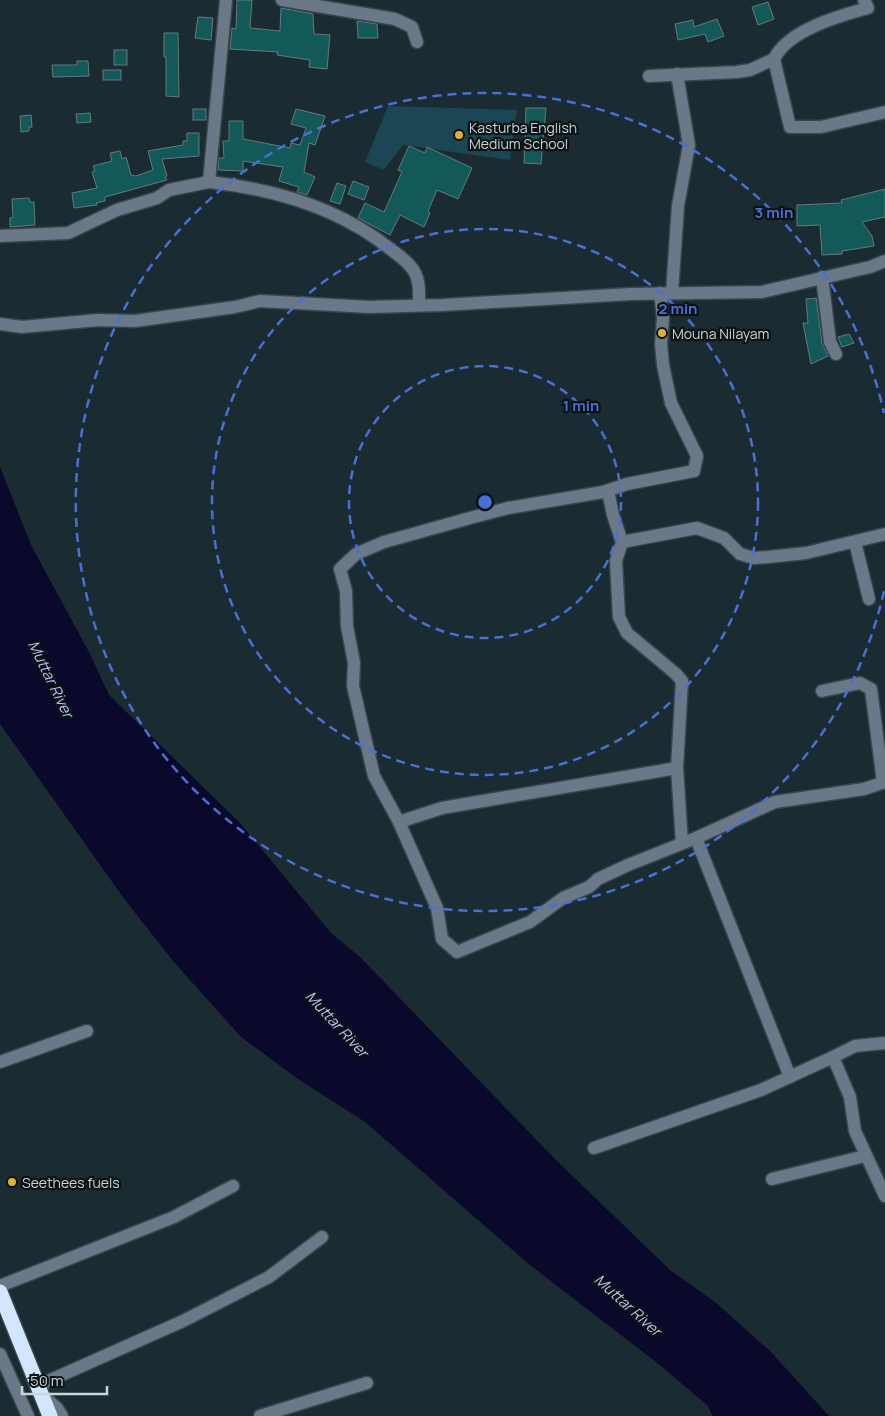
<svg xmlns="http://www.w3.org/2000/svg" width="885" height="1416" font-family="Manrope,sans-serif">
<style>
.green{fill:#1c4654}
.water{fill:#0a092b}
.building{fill:#13595a;stroke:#657a7a}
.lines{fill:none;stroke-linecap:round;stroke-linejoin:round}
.minor-casing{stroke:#37464d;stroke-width:15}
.highway-casing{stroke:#37464d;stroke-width:18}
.minor{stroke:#6a7888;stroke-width:12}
.highway{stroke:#d2e7ff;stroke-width:15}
.ring{fill:none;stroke:#4870d8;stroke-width:2.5;stroke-dasharray:9 6}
.poi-dot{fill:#ddb133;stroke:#0b1315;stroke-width:2}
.labels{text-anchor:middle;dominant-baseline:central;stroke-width:4.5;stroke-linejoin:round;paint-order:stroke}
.poi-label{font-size:14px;fill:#cbd5d9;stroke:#0b1315;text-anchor:start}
.water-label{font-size:15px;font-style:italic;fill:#bcc3fa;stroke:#0b1315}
.centre{fill:#4870d8;stroke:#0b1315;stroke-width:2.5}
.ring-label{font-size:15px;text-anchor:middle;font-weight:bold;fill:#4870d8;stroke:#0b1315;stroke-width:4.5;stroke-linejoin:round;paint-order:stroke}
</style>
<rect width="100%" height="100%" fill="#1b2b32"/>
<path class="green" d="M388,106L517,110L510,160L403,145L384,170L365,162Z"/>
<path class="water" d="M0,467L31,545L90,654L109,695L240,823L331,933L360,957L555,1159L670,1270L715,1302L771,1352L829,1416H713L707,1405L656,1362L530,1265L365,1122L298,1079L241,1037L173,961L125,900L0,724Z"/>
<g class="building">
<path d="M237,0H252L250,28L280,31L281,8L313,14L314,34L330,35L327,69L309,67L310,60L277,55L278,52L230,49L232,28L236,29Z"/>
<path d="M768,2L774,19L758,25L752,7Z"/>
<path d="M198,17L213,18L211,40L195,38Z"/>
<path d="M717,19L724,36L708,42L705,34L678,40L675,24L693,20L694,27Z"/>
<path d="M357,21L377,24L378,38H358Z"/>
<path d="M164,33H178L179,97L166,96V57H164Z"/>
<rect x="114" y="50" width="13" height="15"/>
<path d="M77,61H88L89,76L53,77L52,65H77Z"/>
<rect x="103" y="70" width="18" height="10"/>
<path d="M526,108H546L541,164L524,163Z"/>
<rect x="193" y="109" width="13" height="11"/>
<path d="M296,109L325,116L315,145L309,143L304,172L315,177L307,195L297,192L299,187L279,181L283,167L243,161V171L218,170L219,158H224L223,141H229V121H243V139L290,148L291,143L300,145L306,128L291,124Z"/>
<path d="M90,113L91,122L77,123L76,114Z"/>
<path d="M31,115L32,127H29V131L21,132L20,116Z"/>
<path d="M187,133H199V156L162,159L167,176L165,177L167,180L105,197V201L96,203L97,205L74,208L72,193L97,188L92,172L95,171L93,166L112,161L110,153L120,151L122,159L126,157L131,175L136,176L153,170L148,151L183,145V141H187Z"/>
<path d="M409,146L425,153L427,147L472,168L458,199L437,190L428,211L430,213L424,227L400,215L390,235L358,218L365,203L384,212L402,172L398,170Z"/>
<path d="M353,181L369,187L364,200L348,194Z"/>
<path d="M337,183L346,186L340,204L330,201Z"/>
<path d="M885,189V217L862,222L872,236L874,246L842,251V254L822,255L820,225L797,226V205L842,203L841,200Z"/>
<path d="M29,198L30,202H34L35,225L10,227V218L13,217L12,199Z"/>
<path d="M816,298L822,343L828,356L811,364L803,323H808L806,299Z"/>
<path d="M849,334L854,343L842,347L838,337Z"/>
</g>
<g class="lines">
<defs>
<g id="minor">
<path d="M226,0L209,182C274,189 337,207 389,248C398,255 408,261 414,271C420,281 419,293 419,305"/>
<path d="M282,0L395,19L412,27L417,42"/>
<path d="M774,59C788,30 839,16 868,8L864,0"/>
<path d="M649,76L737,72L750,70L774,59L790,127H821L885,112"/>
<path d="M0,236L68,233L117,210L157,198L169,190L209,182"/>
<path d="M822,277L830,342L836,354"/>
<path d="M660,293L663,318L661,344L663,365L671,403L697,456L694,471L627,484L603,492L508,508L470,518L384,542L356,554L340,569L346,591L347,626L354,663L353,686L374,776L399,822L437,908L442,939L457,952L530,922L563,898L589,887L598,879L628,865L696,838L775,802L864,789L885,782"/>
<path d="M672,293L678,206L689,145L677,74"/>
<path d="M0,324L22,327L98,320L135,321L235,307L260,301L369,307L443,305L630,294L762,292L870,267L885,261"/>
<path d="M608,491L613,515L622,542L616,561L619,617L627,633L676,674L682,681L677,768L682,843"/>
<path d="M622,542L697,528L724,538L740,554L754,558L768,557L806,553L885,534"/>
<path d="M855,542L869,599"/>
<path d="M822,691L860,683L871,689L883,782"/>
<path d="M399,822L442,808L677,768"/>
<path d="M696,838L790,1077"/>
<path d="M885,1043L855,1046L833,1057L850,1097L855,1131L885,1196"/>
<path d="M0,1062L87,1031"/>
<path d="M594,1148L761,1090L833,1057"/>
<path d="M772,1179L865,1156"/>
<path d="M0,1286L174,1217L233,1186"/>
<path d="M0,1354L28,1416"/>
<path d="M37,1386L183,1321L269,1277L322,1237"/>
<path d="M42,1395L57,1408L62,1416"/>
<path d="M260,1416L367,1383"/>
</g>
<path id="highway" d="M0,1292L50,1416"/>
</defs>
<use href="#minor" class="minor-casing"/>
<use href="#highway" class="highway-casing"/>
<use href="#minor" class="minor"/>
<use href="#highway" class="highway"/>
</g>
<g class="ring">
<circle cx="485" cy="502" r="136"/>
<circle cx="485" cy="502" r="273"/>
<path d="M884 591A409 409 0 1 1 884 413"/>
</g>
<g class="poi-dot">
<circle cx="459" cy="135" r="5"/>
<circle cx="662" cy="333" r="5"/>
<circle cx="12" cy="1182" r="5"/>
</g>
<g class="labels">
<g class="poi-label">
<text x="469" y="127">Kasturba English<tspan x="469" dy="16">Medium School</tspan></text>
<text x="672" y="333">Mouna Nilayam</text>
<text x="22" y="1182">Seethees fuels</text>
</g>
<g class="water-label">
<text transform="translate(51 679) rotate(64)">Muttar River</text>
<text transform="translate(337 1024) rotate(47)">Muttar River</text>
<text transform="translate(628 1305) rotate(42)">Muttar River</text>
</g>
</g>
<circle cx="485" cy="502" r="8" class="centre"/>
<g class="ring-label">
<text x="774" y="218">3 min</text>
<text x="678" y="314">2 min</text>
<text x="581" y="411">1 min</text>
</g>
<path d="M22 1386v8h85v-8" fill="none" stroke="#cbd5d9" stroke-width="2.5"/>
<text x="30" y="1386" font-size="15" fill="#cbd5d9" stroke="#0b1315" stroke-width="4" paint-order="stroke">50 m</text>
</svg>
